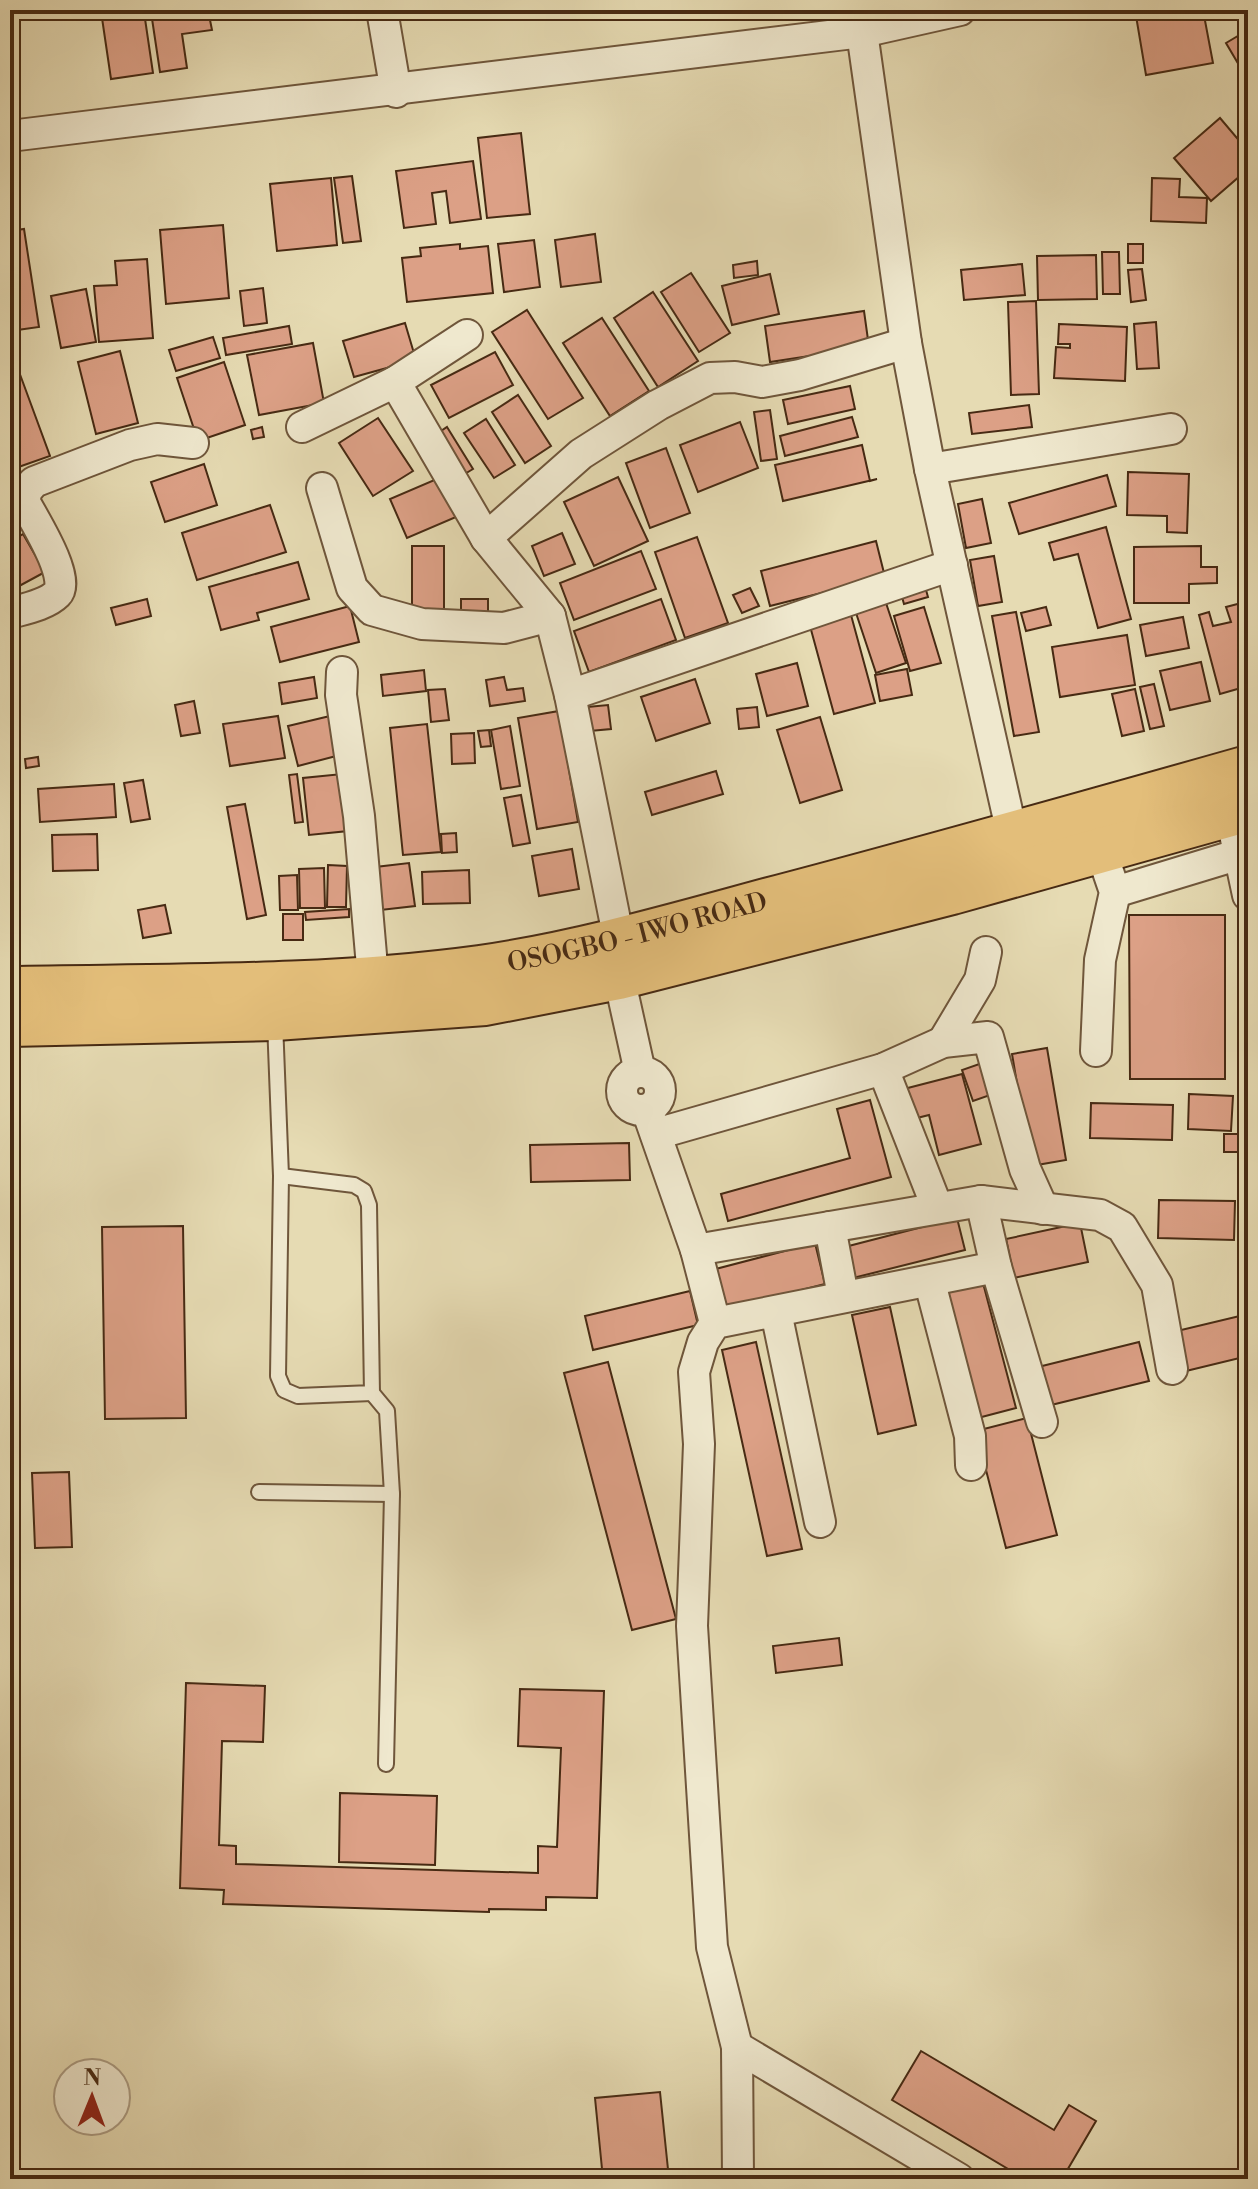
<svg xmlns="http://www.w3.org/2000/svg" width="1258" height="2189" font-family="'Libre Bodoni',serif">
<style>
.building{fill:#dca086;stroke:#472a13;stroke-width:2}
.lines{fill:none;stroke-linecap:round;stroke-linejoin:round}
.service-casing{stroke:#6f563b;stroke-width:18}
.minor-casing{stroke:#6f563b;stroke-width:34}
.primary-casing{stroke:#472a13;stroke-width:48}
.service{stroke:#efe8ce;stroke-width:14}
.minor{stroke:#efe8ce;stroke-width:30}
.primary{stroke:#e3be7a;stroke-width:44}
.labels{text-anchor:middle;dominant-baseline:central;stroke-width:7;stroke-linejoin:round;paint-order:stroke}
.street-label{font-size:26px;fill:#472a13;stroke:#efe8ce}
</style>
<rect width="100%" height="100%" fill="#e6dbb3"/>
<filter id="stains"><feTurbulence type="fractalNoise" baseFrequency=".0025" numOctaves="4"/><feColorMatrix values="0 0 0 0 .2 0 0 0 0 .09 0 0 0 0 .02 0 0 0 .5 -.17"/></filter>
<radialGradient id="worn" r=".72"><stop offset=".6" stop-color="#630" stop-opacity="0"/><stop offset="1" stop-color="#630" stop-opacity=".3"/></radialGradient>
<g class="building">
<path d="M164,10H208L212,30L182,34L187,68L160,72L151,12Z"/>
<path d="M1135,10H1203L1213,63L1146,75Z"/>
<path d="M144,12L153,73L111,79L102,18Z"/>
<path d="M1248,30V76L1246,77L1226,43Z"/>
<path d="M1220,118L1248,151V169L1211,201L1174,158Z"/>
<path d="M521,133L530,214L487,218L478,138Z"/>
<path d="M473,161L481,219L450,223L446,191L432,193L436,224L404,228L396,171Z"/>
<path d="M352,176L361,241L343,243L334,178Z"/>
<path d="M331,178L337,245L277,251L270,184Z"/>
<path d="M1152,178L1180,179L1179,197L1207,198L1206,223L1151,221Z"/>
<path d="M223,225L229,298L166,304L160,230Z"/>
<path d="M24,229L39,327L10,331V231Z"/>
<path d="M595,234L601,282L561,287L555,240Z"/>
<path d="M534,240L540,287L504,292L498,244Z"/>
<path d="M460,244V249L488,246L493,293L407,302L402,258L421,256L420,248Z"/>
<rect x="1128" y="244" width="15" height="19"/>
<path d="M1102,252H1119L1120,294H1103Z"/>
<path d="M1096,255L1097,299L1038,300L1037,256Z"/>
<path d="M147,259L153,338L99,342L94,286L117,285L115,261Z"/>
<path d="M757,261L758,275L734,278L733,265Z"/>
<path d="M1022,264L1025,295L964,300L961,270Z"/>
<path d="M1142,269L1146,300L1131,302L1128,270Z"/>
<path d="M691,273L730,333L699,352L661,292Z"/>
<path d="M770,274L779,314L732,325L722,286Z"/>
<path d="M263,288L267,323L244,326L240,291Z"/>
<path d="M86,289L96,342L61,348L51,296Z"/>
<path d="M653,292L698,361L658,387L614,318Z"/>
<path d="M1036,301L1039,394L1011,395L1008,302Z"/>
<path d="M527,310L583,398L548,419L492,332Z"/>
<path d="M864,311L869,347L770,362L765,326Z"/>
<path d="M602,318L649,391L610,416L563,343Z"/>
<path d="M1156,322L1159,368L1137,369L1134,324Z"/>
<path d="M405,323L416,360L354,377L343,341Z"/>
<path d="M1059,324L1127,327L1125,381L1054,378L1056,347L1070,348V344H1058Z"/>
<path d="M289,326L292,344L226,355L223,338Z"/>
<path d="M213,337L220,358L176,371L169,350Z"/>
<path d="M313,343L324,403L259,415L247,355Z"/>
<path d="M120,351L138,423L96,434L78,362Z"/>
<path d="M495,352L513,385L449,418L431,385Z"/>
<path d="M224,362L245,425L198,441L177,378Z"/>
<path d="M18,369L50,456L10,470V372Z"/>
<path d="M850,386L855,409L788,424L783,400Z"/>
<path d="M518,395L551,446L525,463L492,412Z"/>
<path d="M1029,405L1032,427L972,434L969,413Z"/>
<path d="M770,410L777,459L761,461L754,412Z"/>
<path d="M852,417L858,437L785,456L780,436Z"/>
<path d="M378,418L413,471L373,496L339,443Z"/>
<path d="M486,419L515,465L494,478L464,433Z"/>
<path d="M740,422L758,468L698,492L680,445Z"/>
<path d="M262,427L264,437L253,439L251,430Z"/>
<path d="M447,427L473,469L458,478L432,437Z"/>
<path d="M862,445L870,481L877,479L783,501L775,465Z"/>
<path d="M666,448L690,513L650,528L626,463Z"/>
<path d="M204,464L217,505L165,522L151,482Z"/>
<path d="M1128,472L1189,474L1187,533L1167,532V516L1127,515Z"/>
<path d="M1107,475L1116,506L1019,534L1009,503Z"/>
<path d="M618,477L648,541L594,566L564,502Z"/>
<path d="M439,478L456,517L407,538L390,499Z"/>
<path d="M982,499L991,543L966,548L958,504Z"/>
<path d="M270,505L286,552L197,580L182,533Z"/>
<path d="M10,513L20,530L10,536Z"/>
<path d="M1106,527L1131,619L1098,628L1078,554L1054,560L1049,543Z"/>
<path d="M562,533L575,564L544,576L532,546Z"/>
<path d="M23,534L45,572L10,591V541Z"/>
<path d="M697,537L728,623L685,638L655,552Z"/>
<path d="M876,541L885,577L770,606L761,571Z"/>
<rect x="412" y="546" width="32" height="68"/>
<path d="M1201,546V567H1217V583L1189,584V603H1134V547Z"/>
<path d="M641,551L656,589L574,620L560,583Z"/>
<path d="M994,556L1002,602L978,606L970,560Z"/>
<path d="M298,562L309,599L257,613L259,620L221,630L209,587Z"/>
<path d="M924,583L928,597L904,604L900,590Z"/>
<path d="M750,588L759,606L742,613L733,595Z"/>
<path d="M147,599L151,616L116,625L111,608Z"/>
<rect x="461" y="599" width="27" height="19"/>
<path d="M661,599L676,640L589,672L574,631Z"/>
<path d="M885,600L906,663L876,673L855,610Z"/>
<path d="M1245,602L1248,686L1220,694L1199,615L1209,612L1213,626L1231,622L1226,607Z"/>
<path d="M350,606L359,642L280,662L271,627Z"/>
<path d="M924,607L941,663L910,671L894,616Z"/>
<path d="M1046,607L1051,625L1026,631L1021,613Z"/>
<path d="M1016,612L1039,732L1014,736L992,616Z"/>
<path d="M851,615L875,703L834,714L810,626Z"/>
<path d="M1183,617L1189,648L1146,656L1140,625Z"/>
<path d="M1127,635L1135,685L1060,697L1052,647Z"/>
<path d="M1201,662L1210,701L1170,710L1160,671Z"/>
<path d="M797,663L808,706L767,716L756,674Z"/>
<path d="M907,669L912,695L880,701L875,675Z"/>
<path d="M424,670L426,691L383,696L381,675Z"/>
<path d="M314,677L317,698L282,704L279,683Z"/>
<path d="M504,677L507,690L523,688L525,701L490,706L486,680Z"/>
<path d="M695,679L710,723L656,741L641,697Z"/>
<path d="M1154,684L1164,726L1150,729L1140,687Z"/>
<path d="M445,689L449,720L431,722L428,690Z"/>
<path d="M1135,689L1144,731L1122,736L1112,694Z"/>
<path d="M194,701L200,733L181,736L175,705Z"/>
<path d="M608,705L611,729L579,732L577,708Z"/>
<path d="M757,707L759,727L739,729L737,709Z"/>
<path d="M559,711L578,822L537,829L518,718Z"/>
<path d="M278,716L285,758L230,766L223,724Z"/>
<path d="M330,716L340,755L298,766L288,726Z"/>
<path d="M820,717L842,790L800,803L777,730Z"/>
<path d="M427,724L441,852L403,855L390,728Z"/>
<path d="M510,726L520,786L501,789L491,730Z"/>
<path d="M489,730L491,746L481,747L478,731Z"/>
<path d="M474,733L475,763L452,764L451,734Z"/>
<path d="M38,757L39,766L26,768L25,759Z"/>
<path d="M716,771L723,794L652,815L645,792Z"/>
<path d="M297,774L303,822L295,823L289,775Z"/>
<path d="M342,774L348,831L309,835L303,778Z"/>
<path d="M143,780L150,819L131,822L124,783Z"/>
<path d="M114,784L116,817L40,822L38,789Z"/>
<path d="M521,795L530,843L513,846L504,798Z"/>
<path d="M245,804L266,915L247,919L227,807Z"/>
<path d="M456,833L457,852L442,853L441,834Z"/>
<path d="M97,834L98,870L53,871L52,835Z"/>
<path d="M572,849L579,889L539,896L532,856Z"/>
<path d="M409,863L415,906L372,911L367,868Z"/>
<path d="M328,865L347,866L346,907H327Z"/>
<path d="M324,868L325,908H300L299,869Z"/>
<path d="M469,870L470,903L423,904L422,872Z"/>
<path d="M297,875L298,910H280L279,876Z"/>
<path d="M165,905L171,933L143,938L138,910Z"/>
<path d="M349,909V917L306,920L305,912Z"/>
<rect x="283" y="914" width="20" height="26"/>
<path d="M1129,915H1225V1079H1130Z"/>
<path d="M1047,1048L1066,1160L1031,1166L1012,1054Z"/>
<path d="M985,1062L996,1093L973,1101L962,1070Z"/>
<path d="M962,1074L981,1144L939,1155L929,1115L909,1120L900,1090Z"/>
<path d="M1189,1094L1233,1096L1231,1131L1188,1129Z"/>
<path d="M870,1100L891,1177L728,1221L721,1194L850,1158L837,1109Z"/>
<path d="M1091,1103L1173,1105L1172,1140L1090,1138Z"/>
<rect x="1224" y="1134" width="24" height="18"/>
<path d="M629,1143L630,1180L531,1182L530,1145Z"/>
<path d="M1159,1200L1235,1201L1234,1240L1158,1238Z"/>
<path d="M957,1218L965,1250L845,1280L837,1249Z"/>
<path d="M1080,1223L1088,1262L1014,1278L1006,1239Z"/>
<path d="M183,1226L186,1418L105,1419L102,1227Z"/>
<path d="M815,1243L825,1284L719,1311L708,1271Z"/>
<path d="M983,1283L1016,1408L974,1419L941,1294Z"/>
<path d="M690,1291L698,1325L593,1350L585,1316Z"/>
<path d="M890,1307L916,1425L878,1434L852,1315Z"/>
<path d="M1248,1314V1356L1186,1371L1177,1331Z"/>
<path d="M756,1342L802,1549L767,1556L722,1350Z"/>
<path d="M1139,1342L1149,1381L1043,1407L1034,1368Z"/>
<path d="M608,1362L676,1619L632,1630L564,1373Z"/>
<path d="M1027,1418L1057,1535L1006,1548L976,1431Z"/>
<path d="M69,1472L72,1547L35,1548L32,1473Z"/>
<path d="M839,1638L842,1665L776,1673L773,1646Z"/>
<path d="M186,1683L265,1686L263,1742L222,1741L219,1845L236,1846V1864L538,1873V1846L557,1847L561,1748L518,1746L520,1689L604,1691L597,1898L546,1897V1910L489,1909V1912L223,1904L224,1890L180,1888Z"/>
<path d="M340,1793L437,1796L435,1865L339,1862Z"/>
<path d="M921,2051L1054,2130L1069,2105L1096,2121L1062,2179H1025L892,2100Z"/>
<path d="M660,2092L669,2179H603L595,2098Z"/>
</g>
<g class="lines">
<defs>
<g id="service">
<path d="M275,1022L281,1176L278,1376L284,1390L298,1396L372,1393L369,1205L364,1191L354,1185L281,1176"/>
<path d="M372,1393L387,1411L392,1494L386,1764"/>
<path d="M259,1492L392,1494"/>
</g>
<g id="minor">
<path d="M382,10L396,92"/>
<path d="M862,32L906,343L930,469L1016,851"/>
<path d="M10,136L862,32L960,10"/>
<path d="M395,382L486,538L550,616L570,695L619,940"/>
<path d="M302,427L395,382L467,335"/>
<path d="M930,469L1171,429"/>
<path d="M322,488L352,588L372,610L422,624L504,628L550,616"/>
<path d="M486,538L581,454L658,405L710,378L735,377L762,382L800,375L906,343"/>
<path d="M10,613C24,609 46,605 57,594C72,579 33,518 24,501L27,490L34,482L130,445L157,439L193,443"/>
<path d="M342,672L341,695L359,816L373,978"/>
<path d="M570,695L952,565"/>
<path d="M1235,834L1248,895"/>
<path d="M1115,892L1240,854"/>
<path d="M619,977L640,1072"/>
<path d="M943,1042L980,980L986,952"/>
<path d="M1096,1051L1100,960L1115,892L1100,848"/>
<path d="M883,1069L937,1207"/>
<circle cx="641" cy="1091" r="19"/>
<path d="M647,1110L696,1250L715,1323"/>
<path d="M656,1134L883,1069L943,1042L988,1037L1025,1169L1043,1209"/>
<path d="M981,1201L996,1267L1042,1422"/>
<path d="M830,1227L843,1296"/>
<path d="M696,1250L981,1201L1100,1215L1122,1227L1157,1285L1172,1369"/>
<path d="M930,1283L970,1436L971,1465"/>
<path d="M776,1312L820,1522"/>
<path d="M737,2047L959,2179"/>
<path d="M738,2179L737,2047L712,1947L692,1626L699,1444L694,1372L703,1342L715,1323L996,1267"/>
</g>
<g id="primary">
<path id="s1" d="M10,989C166,986 325,989 480,968C578,954 674,926 770,900C930,858 1089,813 1248,768"/>
<path d="M10,1024L275,1018L485,1003L619,977L952,892L1248,809"/>
</g>
</defs>
<use href="#service" class="service-casing"/>
<use href="#minor" class="minor-casing"/>
<use href="#primary" class="primary-casing"/>
<use href="#service" class="service"/>
<use href="#minor" class="minor"/>
<use href="#primary" class="primary"/>
</g>
<g class="labels">
<g class="street-label">
<text stroke="none"><textPath href="#s1" startOffset="632">OSOGBO - IWO ROAD</textPath></text>
</g>
</g>
<rect width="1258" height="2189" fill="none" stroke="#e6dbb3" stroke-width="40"/>
<rect x="12" y="12" width="1234" height="2165" fill="none" stroke="#472a13" stroke-width="4"/>
<rect x="20" y="20" width="1218" height="2149" fill="none" stroke="#472a13" stroke-width="2"/>
<g transform="translate(92 2097) rotate(1)"><circle r="38" fill="#efe8ce" stroke="#ac9c83" stroke-width="2"/>
<path d="M0-6L14 30L0 20L-14 30Z" fill="#8f2418"/>
<text y="-12" font-size="22" font-weight="bold" text-anchor="middle" fill="#472a13">N</text>
</g>
<rect width="100%" height="100%" filter="url(#stains)"/>
<rect width="100%" height="100%" fill="url(#worn)"/>
</svg>
